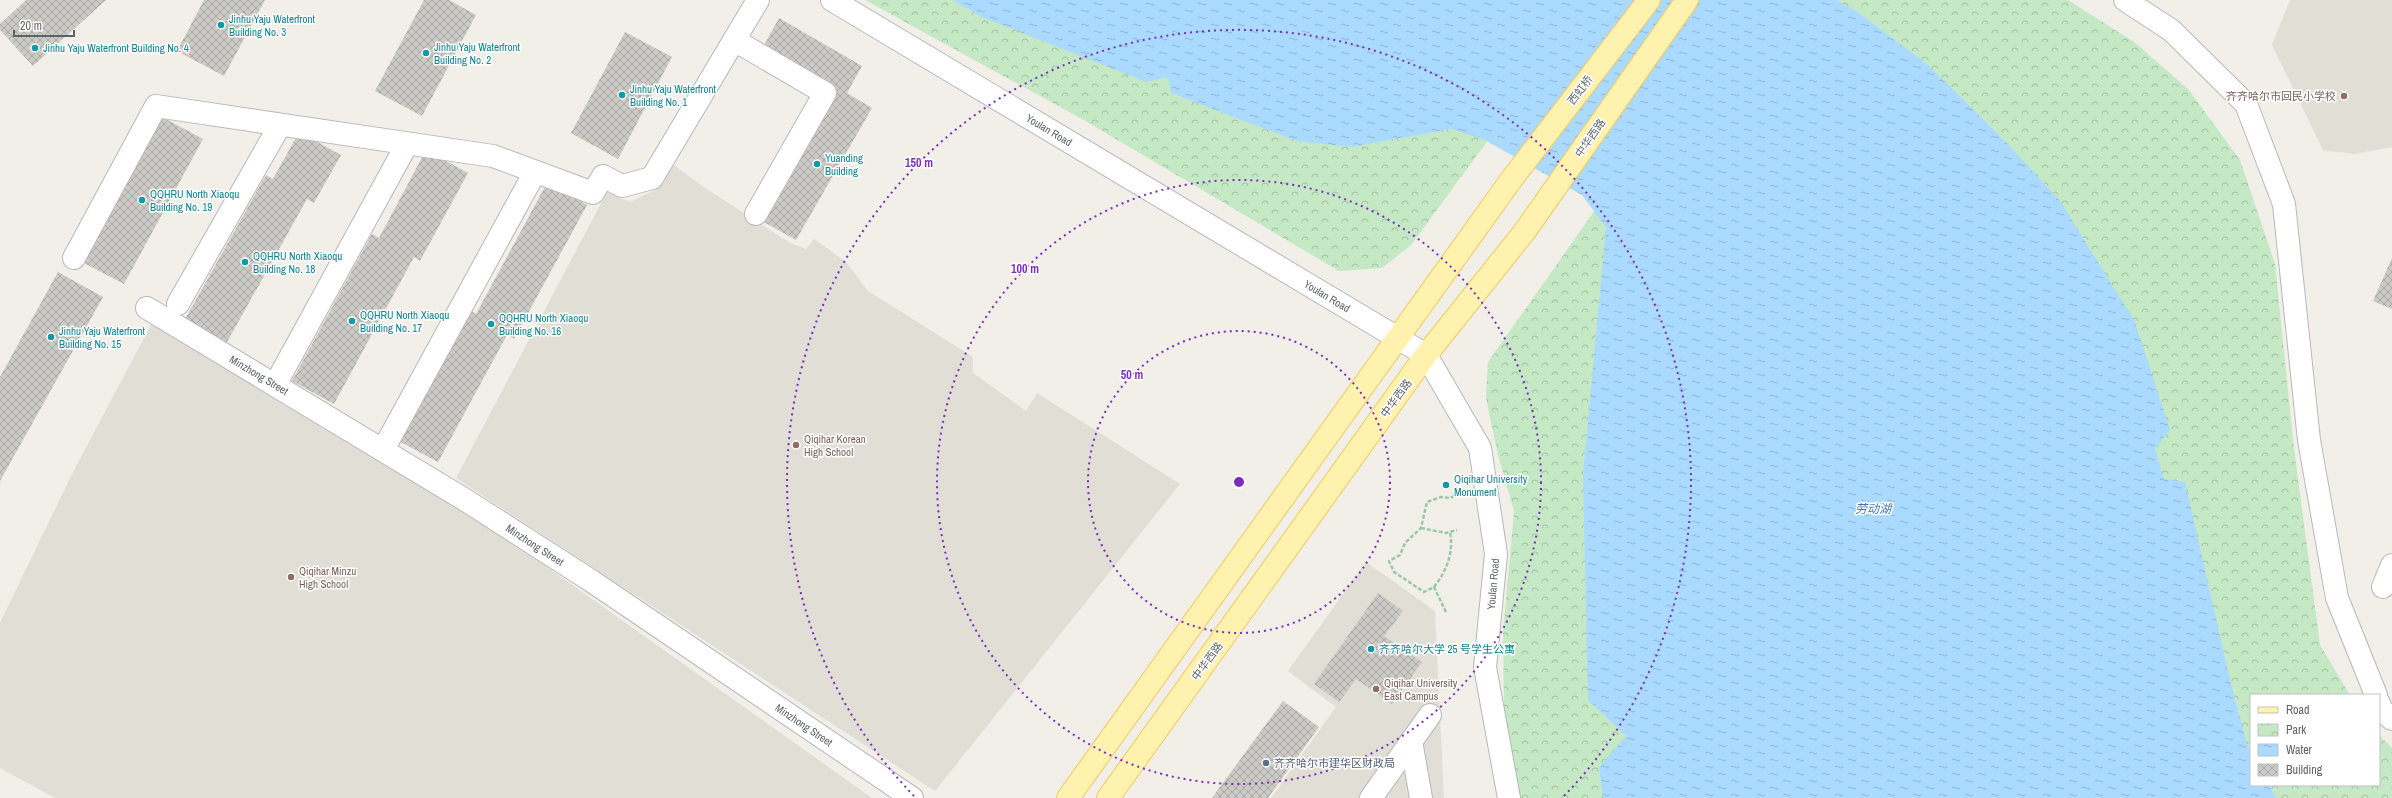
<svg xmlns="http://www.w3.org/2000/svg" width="2392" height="798" font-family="'Archivo Narrow','Noto Sans SC',sans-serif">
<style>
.education{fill:#e1ded6}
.park{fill:url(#park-crowns)}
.water{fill:url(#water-ripples)}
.building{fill:url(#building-cross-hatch)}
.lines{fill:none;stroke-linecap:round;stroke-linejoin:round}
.minor-casing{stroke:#b5b8bc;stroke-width:24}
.tertiary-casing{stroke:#b5b8bc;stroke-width:24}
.secondary-casing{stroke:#b6babf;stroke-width:24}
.primary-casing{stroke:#f2c960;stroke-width:24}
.path{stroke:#9cc7a9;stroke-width:2.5;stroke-dasharray:4 2;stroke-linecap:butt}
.minor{stroke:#fff;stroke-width:22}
.tertiary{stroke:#fff;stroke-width:22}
.secondary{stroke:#fff;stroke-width:22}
.primary{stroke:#fff2af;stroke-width:22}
.ring{fill:none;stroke:#7b2cbf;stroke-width:2;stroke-dasharray:2 4}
.culture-dot{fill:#0f9aa8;stroke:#fff;stroke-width:1.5}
.education-dot{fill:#8d6e63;stroke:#fff;stroke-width:1.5}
.service-dot{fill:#5c6f8a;stroke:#fff;stroke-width:1.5}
.labels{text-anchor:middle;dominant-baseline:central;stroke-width:3;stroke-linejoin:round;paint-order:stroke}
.culture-label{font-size:11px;fill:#0d838f;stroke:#fff;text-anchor:start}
.street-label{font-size:11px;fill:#5f6368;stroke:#fff}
.education-label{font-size:11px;fill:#785e54;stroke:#fff;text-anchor:start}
.service-label{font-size:11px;fill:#4e5e75;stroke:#fff;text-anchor:start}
.water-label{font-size:12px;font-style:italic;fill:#4174aa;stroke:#fff}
.centre{fill:#7b2cbf;stroke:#fff;stroke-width:2}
.ring-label{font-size:12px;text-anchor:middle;font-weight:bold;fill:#7b2cbf;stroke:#fff;stroke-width:3;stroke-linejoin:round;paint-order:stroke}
</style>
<defs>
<pattern id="park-crowns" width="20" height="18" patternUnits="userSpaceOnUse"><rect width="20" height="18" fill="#c5e8c5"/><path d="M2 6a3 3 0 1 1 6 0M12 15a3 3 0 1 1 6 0" fill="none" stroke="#a3c0a4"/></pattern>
<pattern id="water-ripples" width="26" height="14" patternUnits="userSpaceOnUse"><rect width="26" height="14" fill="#aadaff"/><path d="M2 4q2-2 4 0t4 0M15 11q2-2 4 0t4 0" fill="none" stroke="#8eb4d2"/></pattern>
<pattern id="building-cross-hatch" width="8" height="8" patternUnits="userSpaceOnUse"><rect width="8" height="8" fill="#cccac5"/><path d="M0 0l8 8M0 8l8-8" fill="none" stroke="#a9a8a4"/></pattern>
</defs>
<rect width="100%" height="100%" fill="#f1efe8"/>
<g class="education">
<path d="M2290,0H2392V147L2354,154L2323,150L2272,45Z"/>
<path d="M674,165L702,186L790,243L806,249L814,239L846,262L868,291L973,357V373L1026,411L1037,393L1180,484L935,791L456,478L607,192L630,202L659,188Z"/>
<path d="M152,323L495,530L872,798H55L0,768V623L72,474Z"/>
<path d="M1366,562L1435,611L1444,798H1271L1336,707L1288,671Z"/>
</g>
<g class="park">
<path d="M865,0H1591L1411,245L1382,268L1339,271L1082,119Z"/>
<path d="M1743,0H2068L2134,42L2188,89L2240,160L2275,264L2294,449L2320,645L2350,695H2251V785H2379V735L2392,748V798H1518L1504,709L1503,633L1514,511L1498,455L1486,398L1488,362Z"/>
</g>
<path class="water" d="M953,0H1837L1856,11L1928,65L2004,140L2060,201L2135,322L2170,430L2155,449L2164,479L2185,482L2230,680L2247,744L2251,752V785H2269L2276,798H1603L1599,767L1626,736L1588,700L1583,475L1606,227L1582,195L1483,139L1451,129L1350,147L1297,141L1171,93L1168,77L1146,82L982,17Z"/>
<g class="building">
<path d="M26,0H106L33,66L0,30V24Z"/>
<path d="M204,0H265L224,76L177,51Z"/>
<path d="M424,0H449L476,15L422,116L375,91Z"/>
<path d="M779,18L862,66L847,93L872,108L796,240L762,221L837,92L762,49Z"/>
<path d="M625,32L672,57L618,159L571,133Z"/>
<path d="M160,116L203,139L124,284L82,262Z"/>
<path d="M299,132L341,155L314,203L307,199L226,344L184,321L266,175L273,179Z"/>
<path d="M426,150L468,173L420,261L414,257L334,404L292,381L372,234L379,238Z"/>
<path d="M547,183L587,205L514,339L507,335L438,462L397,440L468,309L476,314Z"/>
<path d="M2392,258V309L2373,301Z"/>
<path d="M58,272L103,297L0,481V377Z"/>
<path d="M1378,593L1403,611L1384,636L1422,662L1392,704L1356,679L1339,702L1314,684Z"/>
<path d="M1283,701L1319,727L1268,798H1212Z"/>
</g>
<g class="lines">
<defs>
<g id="minor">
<path d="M734,40L825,93L756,214"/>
<path d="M74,258L156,106L493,156L593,193L603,176L622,186L652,178L758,0"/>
<path d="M178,304L280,125"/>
<path d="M147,308L467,501L590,580L912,798"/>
<path d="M275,385L407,144"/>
<path d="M383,450L535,172"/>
<path d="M2383,587L2392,565"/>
<path d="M1411,741L1421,798"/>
<path d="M1371,798L1430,715"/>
</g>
<g id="tertiary">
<path d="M2125,0L2171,30L2246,104L2284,204L2309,440L2337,598L2376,695"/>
<path d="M1426,355L1480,448L1496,554L1485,667L1509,798"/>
<path d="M2379,703L2381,709L2392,719"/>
</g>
<path id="secondary" d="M832,0L1426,355"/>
<g id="primary">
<path d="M1068,798L1511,180L1649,0"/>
<path d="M1108,798L1426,355L1525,231L1687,0"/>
</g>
</defs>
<use href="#minor" class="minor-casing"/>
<use href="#tertiary" class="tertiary-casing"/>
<use href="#secondary" class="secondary-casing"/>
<use href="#primary" class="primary-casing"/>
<g class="path">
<path d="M1421,528L1446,533L1457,530"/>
<path d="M1434,587C1446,572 1454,553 1450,532"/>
<path d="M1446,612L1434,587L1424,592L1394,572L1389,561L1400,555L1405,543L1421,528L1427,502L1441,497L1450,498L1456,495"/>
</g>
<use href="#minor" class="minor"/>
<use href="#tertiary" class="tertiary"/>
<use href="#secondary" class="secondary"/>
<use href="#primary" class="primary"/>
</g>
<g class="ring">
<circle cx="1239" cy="482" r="151"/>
<circle cx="1239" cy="482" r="302"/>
<path d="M914 796A452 452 0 1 1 1564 796"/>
</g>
<g class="culture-dot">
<circle cx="221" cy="25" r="4"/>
<circle cx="35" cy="48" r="4"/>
<circle cx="426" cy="53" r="4"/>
<circle cx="622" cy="95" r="4"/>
<circle cx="817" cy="164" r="4"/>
<circle cx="142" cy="200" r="4"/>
<circle cx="245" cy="262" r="4"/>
<circle cx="352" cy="321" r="4"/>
<circle cx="491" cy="324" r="4"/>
<circle cx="51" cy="337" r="4"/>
<circle cx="1446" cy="485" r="4"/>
<circle cx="1371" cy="649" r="4"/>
</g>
<g class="education-dot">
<circle cx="2344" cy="96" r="4"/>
<circle cx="796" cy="445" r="4"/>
<circle cx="291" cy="577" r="4"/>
<circle cx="1376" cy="689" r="4"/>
</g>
<circle class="service-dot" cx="1266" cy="763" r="4"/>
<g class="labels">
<g class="culture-label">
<text x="229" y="19">Jinhu Yaju Waterfront<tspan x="229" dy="13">Building No. 3</tspan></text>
<text x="434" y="47">Jinhu Yaju Waterfront<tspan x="434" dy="13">Building No. 2</tspan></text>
<text x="43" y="48">Jinhu Yaju Waterfront Building No. 4</text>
<text x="630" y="89">Jinhu Yaju Waterfront<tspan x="630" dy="13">Building No. 1</tspan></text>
<text x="825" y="158">Yuanding<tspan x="825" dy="13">Building</tspan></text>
<text x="150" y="194">QQHRU North Xiaoqu<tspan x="150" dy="13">Building No. 19</tspan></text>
<text x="253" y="256">QQHRU North Xiaoqu<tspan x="253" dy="13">Building No. 18</tspan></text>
<text x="360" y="315">QQHRU North Xiaoqu<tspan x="360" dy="13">Building No. 17</tspan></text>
<text x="499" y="318">QQHRU North Xiaoqu<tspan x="499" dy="13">Building No. 16</tspan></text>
<text x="59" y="331">Jinhu Yaju Waterfront<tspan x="59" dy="13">Building No. 15</tspan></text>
<text x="1454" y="479">Qiqihar University<tspan x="1454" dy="13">Monument</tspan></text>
<text x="1379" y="649">齐齐哈尔大学 25 号学生公寓</text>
</g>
<g class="street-label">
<text transform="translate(1580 90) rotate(-53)">西虹桥</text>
<text transform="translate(1049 130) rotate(31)">Youlan Road</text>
<text transform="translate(1590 138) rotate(-55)">中华西路</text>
<text transform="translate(1327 296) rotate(31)">Youlan Road</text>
<text transform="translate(259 375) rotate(31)">Minzhong Street</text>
<text transform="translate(1396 398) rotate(-54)">中华西路</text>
<text transform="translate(535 545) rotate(33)">Minzhong Street</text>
<text transform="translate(1493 584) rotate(-85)">Youlan Road</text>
<text transform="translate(1207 661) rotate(-54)">中华西路</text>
<text transform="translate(804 725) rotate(34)">Minzhong Street</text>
</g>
<g class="education-label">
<text x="2336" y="96" text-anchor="end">齐齐哈尔市回民小学校</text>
<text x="804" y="439">Qiqihar Korean<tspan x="804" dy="13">High School</tspan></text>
<text x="299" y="571">Qiqihar Minzu<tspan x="299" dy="13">High School</tspan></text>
<text x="1384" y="683">Qiqihar University<tspan x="1384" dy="13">East Campus</tspan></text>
</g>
<g class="service-label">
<text x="1274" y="763">齐齐哈尔市建华区财政局</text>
</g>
<g class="water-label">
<text x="1873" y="509">劳动湖</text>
</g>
</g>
<circle cx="1239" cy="482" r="6" class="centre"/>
<g class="ring-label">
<text x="919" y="167">150 m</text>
<text x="1025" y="273">100 m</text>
<text x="1132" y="379">50 m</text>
</g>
<rect x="2250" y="694" width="130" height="92" fill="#ffffff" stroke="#bfc1c3"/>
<rect x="2258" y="707" width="20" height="6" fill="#fff2af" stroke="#bfc1c3"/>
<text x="2286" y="714" font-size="12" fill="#5f6368">Road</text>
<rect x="2258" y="724" width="20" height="12" fill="url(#park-crowns)" stroke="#bfc1c3"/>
<text x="2286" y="734" font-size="12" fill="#5f6368">Park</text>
<rect x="2258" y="744" width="20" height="12" fill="url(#water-ripples)" stroke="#bfc1c3"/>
<text x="2286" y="754" font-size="12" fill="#5f6368">Water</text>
<rect x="2258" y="764" width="20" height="12" fill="url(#building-cross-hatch)" stroke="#bfc1c3"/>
<text x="2286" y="774" font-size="12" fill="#5f6368">Building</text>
<path d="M14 30v6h60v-6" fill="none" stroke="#5f6368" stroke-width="2"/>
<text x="20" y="30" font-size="12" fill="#5f6368" stroke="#ffffff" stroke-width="3" paint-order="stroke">20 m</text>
</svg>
